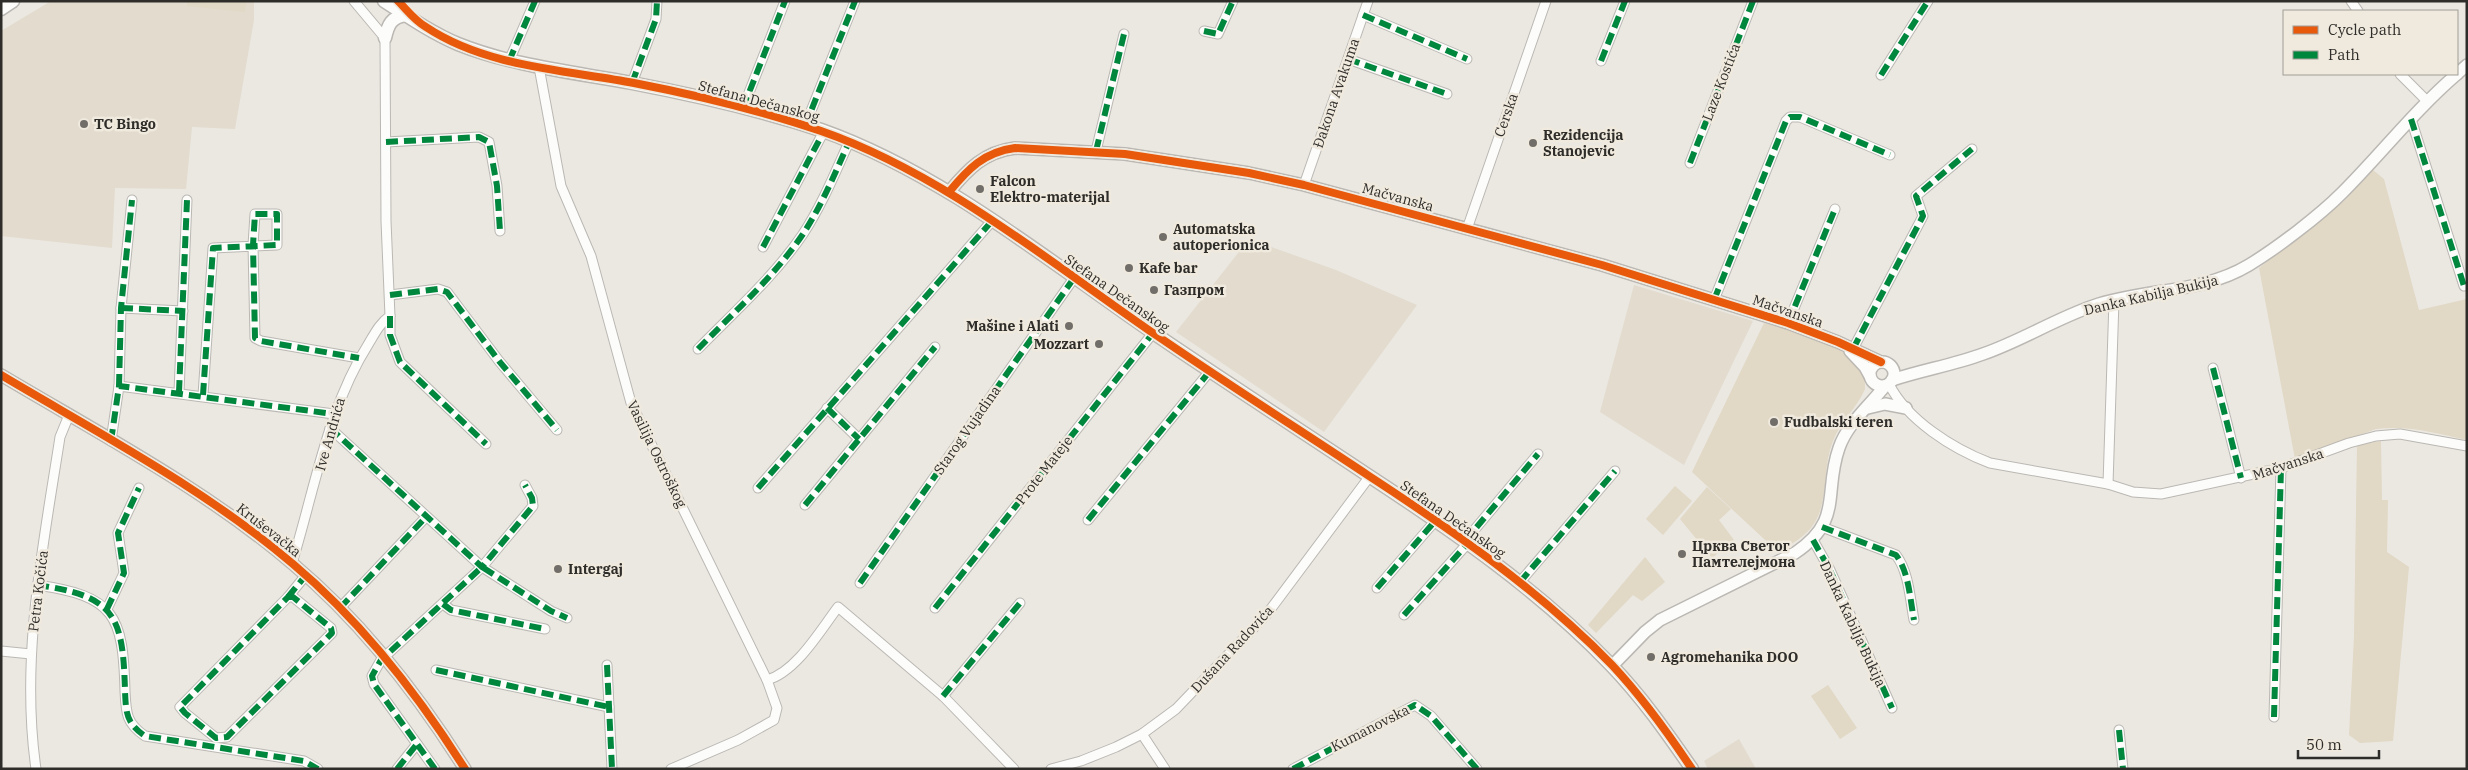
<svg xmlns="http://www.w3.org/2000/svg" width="2468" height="770" font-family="'IBM Plex Serif',serif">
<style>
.built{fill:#e2dbce}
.green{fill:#e1d8c5}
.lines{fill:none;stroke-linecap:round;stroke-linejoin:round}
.minor-casing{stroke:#bbb8b3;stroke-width:11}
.tertiary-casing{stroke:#bbb8b3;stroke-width:14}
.secondary-casing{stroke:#bbb8b3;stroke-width:15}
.minor{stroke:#fcfcfb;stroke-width:9}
.tertiary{stroke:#fcfcfb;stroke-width:11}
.secondary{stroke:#fcfcfb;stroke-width:12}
.quiet{stroke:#00873e;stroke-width:6;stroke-dasharray:12 6;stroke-linecap:butt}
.cycleway-casing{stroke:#efe9de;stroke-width:11}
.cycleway{stroke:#e8590c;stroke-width:8}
.poi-dot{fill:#716e6a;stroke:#efe9de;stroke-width:2}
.labels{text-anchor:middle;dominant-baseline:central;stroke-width:5;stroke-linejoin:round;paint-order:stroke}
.street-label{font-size:14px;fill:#2f2d29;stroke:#efe9de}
.poi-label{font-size:14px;font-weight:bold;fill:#2f2d29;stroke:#efe9de;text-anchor:start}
</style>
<rect width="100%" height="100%" fill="#ebe8e2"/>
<g class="built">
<path d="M51,1H254V20L235,129L192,127L186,189L115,188L112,248L1,236V31Z"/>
<path d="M1249,239L1336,270L1417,305L1324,432L1176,332Z"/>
<path d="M1634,285L1753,321L1684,465L1600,412Z"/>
<path d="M1739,739L1756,769H1708L1704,761Z"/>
</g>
<g class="green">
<path d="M187,1H246L245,12L187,6Z"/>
<path d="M2373,170L2384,179L2419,310L2467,299V440C2436,433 2408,425 2376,429L2295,459L2259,268L2344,201Z"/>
<path d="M1764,323C1792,330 1846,344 1861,370C1865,376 1865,382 1865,389C1857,408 1840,422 1833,441C1820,472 1832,512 1804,535C1796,542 1786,547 1778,552L1692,472Z"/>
<path d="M2381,441L2382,500H2388L2387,552L2409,567L2393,741L2360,743L2349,735L2354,636L2357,445Z"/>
<path d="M1675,486L1692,501L1663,535L1646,519Z"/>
<path d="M1707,487L1731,509L1719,520L1734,540L1712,558L1680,519Z"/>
<path d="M1645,557L1665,582L1642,601L1633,595L1596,633L1588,625Z"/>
<path d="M1828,685L1857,728L1840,739L1811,696Z"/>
</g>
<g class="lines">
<defs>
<g id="minor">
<path d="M2351,1L2358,11"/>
<path d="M1363,15L1467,59"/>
<path d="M1204,31L1218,34L1233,1"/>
<path d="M1348,59L1447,94"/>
<path d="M509,61L535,1"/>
<path d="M1601,61L1625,1"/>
<path d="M539,67L561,186L591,256L631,403L767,680L777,708L774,720L738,740L671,769"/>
<path d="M2400,74L2427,101"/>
<path d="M1881,75L1928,1"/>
<path d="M632,83L656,19L657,1"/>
<path d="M743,108L785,1"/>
<path d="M2411,119L2464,286"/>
<path d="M805,126L855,1"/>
<path d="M386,142L479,137L489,142L497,186L500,231"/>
<path d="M1096,151L1124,34"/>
<path d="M1690,163L1753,1"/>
<path d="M1304,185L1368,1"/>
<path d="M1467,229L1546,1"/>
<path d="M763,247L824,131"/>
<path d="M390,295L438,289L447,292L499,361L557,430"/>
<path d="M1714,300L1786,121L1790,117H1800L1890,155"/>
<path d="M121,308L183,311"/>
<path d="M390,316V335L400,362L486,444"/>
<path d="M1788,323L1835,209"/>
<path d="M698,349C734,312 774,277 803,234C822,205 835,173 849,142"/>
<path d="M1853,349L1923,216L1916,196L1972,149"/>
<path d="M2213,368L2241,478"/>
<path d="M1889,384C1907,420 1953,449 1990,463L2108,484L2133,492L2161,494L2281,468L2349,443L2376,436L2400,434L2467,446"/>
<path d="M119,386L121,308L132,200"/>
<path d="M179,392L187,200"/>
<path d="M203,395L213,248L277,245V214H255L253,245L255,338L261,341L359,358"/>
<path d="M827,408L859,439"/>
<path d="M330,428L482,567L533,506L532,498L525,485"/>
<path d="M111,441L119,386L334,414"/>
<path d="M2108,484L2114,300"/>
<path d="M758,488L992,221"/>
<path d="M805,505L935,347"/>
<path d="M1088,520L1210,371"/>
<path d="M1822,527L1896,555C1909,572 1910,599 1914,620"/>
<path d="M1813,540L1830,570L1892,708"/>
<path d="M1465,541L1538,454"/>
<path d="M292,563C315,489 327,409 369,343C375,333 380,323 390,316L386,221L385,38L354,1"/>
<path d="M1520,582L1615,471"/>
<path d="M860,583L1074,278"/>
<path d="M37,585C115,596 123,615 125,691C126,713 126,723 145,736L304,761L318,769"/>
<path d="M1377,588L1436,520"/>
<path d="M288,597H293L331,628L332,633L227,737L216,738L185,713L180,707Z"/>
<path d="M288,597L306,575"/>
<path d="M443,604L451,610L545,629"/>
<path d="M340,608L426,517"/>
<path d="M935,608L1153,333"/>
<path d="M107,609L124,573L118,533L139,488"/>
<path d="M1404,615L1468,543"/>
<path d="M1,651L31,654"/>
<path d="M607,665L612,769"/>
<path d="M436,670L609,707"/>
<path d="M767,680C796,672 820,631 838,607L943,696L1014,769"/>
<path d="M943,696L1020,603"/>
<path d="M2274,717L2281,468"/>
<path d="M2119,730L2123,769"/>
<path d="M1142,734L1165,769"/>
<path d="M36,769C20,658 43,547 60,437L69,415"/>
<path d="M397,769L417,744"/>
<path d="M435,769L374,684L372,676L381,660L482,567L551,611L567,618"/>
<path d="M1051,769L1081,761L1116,747L1142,734L1176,709L1267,614L1370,476"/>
<path d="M1293,769L1415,705L1431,716L1477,769"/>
</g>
<g id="tertiary">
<path d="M2457,74L2467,65"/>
<path d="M949,192C968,169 984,152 1015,148L1125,154L1249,173L1304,185L1602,265L1788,323L1838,342L1881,362"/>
<path d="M1850,351L1865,367L1870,376"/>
<circle cx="1882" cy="374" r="12"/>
<path d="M1,375C100,434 205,489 293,564C362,622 417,693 465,769"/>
<path d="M1892,380C1922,370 1953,365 1983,354C2021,341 2055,319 2093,306C2145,288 2201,294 2249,265C2277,248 2319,216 2342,193C2381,154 2415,110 2457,74"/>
<path d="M1868,408L1885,404L1906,408"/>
<path d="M1612,666L1645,632L1660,620L1795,553C1844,520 1823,493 1839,448C1847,424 1870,405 1885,386"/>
</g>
<g id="secondary">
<path d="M384,1C407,16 432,33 458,44C513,66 573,72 632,83C695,95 760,110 821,130C943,173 1052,264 1158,336C1227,383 1297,428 1366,474C1453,531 1539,590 1611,665C1642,697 1667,733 1692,769"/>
<path d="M1,9L13,1"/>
<path d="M385,38C388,25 391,17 406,15"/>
</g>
</defs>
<use href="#minor" class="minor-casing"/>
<use href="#tertiary" class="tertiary-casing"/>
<use href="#secondary" class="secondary-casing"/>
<use href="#minor" class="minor"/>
<use href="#tertiary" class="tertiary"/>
<use href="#secondary" class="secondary"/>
<g class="quiet">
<path d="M1363,15L1467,59"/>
<path d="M1204,31L1218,34L1233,1"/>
<path d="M1348,59L1447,94"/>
<path d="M509,61L535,1"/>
<path d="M1601,61L1625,1"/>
<path d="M1881,75L1928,1"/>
<path d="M632,83L656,19L657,1"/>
<path d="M743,108L785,1"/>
<path d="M2411,119L2464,286"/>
<path d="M805,126L855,1"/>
<path d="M386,142L479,137L489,142L497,186L500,231"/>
<path d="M1096,151L1124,34"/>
<path d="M1690,163L1753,1"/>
<path d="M763,247L824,131"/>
<path d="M390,295L438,289L447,292L499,361L557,430"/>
<path d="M1714,300L1786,121L1790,117H1800L1890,155"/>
<path d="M121,308L183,311"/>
<path d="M390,316V335L400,362L486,444"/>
<path d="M1788,323L1835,209"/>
<path d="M698,349C734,312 774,277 803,234C822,205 835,173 849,142"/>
<path d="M1853,349L1923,216L1916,196L1972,149"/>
<path d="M2213,368L2241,478"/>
<path d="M119,386L121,308L132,200"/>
<path d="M179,392L187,200"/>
<path d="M203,395L213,248L277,245V214H255L253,245L255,338L261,341L359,358"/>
<path d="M827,408L859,439"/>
<path d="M330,428L482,567L533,506L532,498L525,485"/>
<path d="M111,441L119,386L334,414"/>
<path d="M758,488L992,221"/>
<path d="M805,505L935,347"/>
<path d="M1088,520L1210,371"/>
<path d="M1822,527L1896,555C1909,572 1910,599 1914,620"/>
<path d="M1813,540L1830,570L1892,708"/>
<path d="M1465,541L1538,454"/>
<path d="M1520,582L1615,471"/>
<path d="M860,583L1074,278"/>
<path d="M37,585C115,596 123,615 125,691C126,713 126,723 145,736L304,761L318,769"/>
<path d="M1377,588L1436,520"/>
<path d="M288,597H293L331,628L332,633L227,737L216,738L185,713L180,707Z"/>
<path d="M288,597L306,575"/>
<path d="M443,604L451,610L545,629"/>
<path d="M340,608L426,517"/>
<path d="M935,608L1153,333"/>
<path d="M107,609L124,573L118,533L139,488"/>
<path d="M1404,615L1468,543"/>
<path d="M607,665L612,769"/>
<path d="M436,670L609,707"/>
<path d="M943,696L1020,603"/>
<path d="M2274,717L2281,468"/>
<path d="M2119,730L2123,769"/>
<path d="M397,769L417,744"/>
<path d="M435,769L374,684L372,676L381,660L482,567L551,611L567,618"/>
<path d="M1293,769L1415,705L1431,716L1477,769"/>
</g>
<defs>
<g id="cycleway">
<path d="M398,1C407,10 415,21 426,27C486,67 565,70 634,83C696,95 760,110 821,131C942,173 1051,263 1156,335C1226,383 1298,429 1369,476C1455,532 1540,591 1612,665C1642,697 1668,733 1692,769"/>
<path d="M949,192C968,169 984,152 1015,148L1125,154L1249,173L1304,185L1602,265L1788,323L1838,342L1881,362"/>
<path d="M1,375C100,434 205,489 293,564C362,622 417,693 465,769"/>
</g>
</defs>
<use href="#cycleway" class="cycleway-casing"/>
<use href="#cycleway" class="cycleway"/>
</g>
<g class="poi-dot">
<circle cx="84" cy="124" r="5"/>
<circle cx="1533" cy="143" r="5"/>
<circle cx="980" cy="189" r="5"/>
<circle cx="1163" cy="237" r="5"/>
<circle cx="1129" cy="268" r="5"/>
<circle cx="1154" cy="290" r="5"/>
<circle cx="1069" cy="326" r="5"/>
<circle cx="1099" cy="344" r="5"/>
<circle cx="1774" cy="422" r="5"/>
<circle cx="1682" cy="554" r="5"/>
<circle cx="558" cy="569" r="5"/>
<circle cx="1651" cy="657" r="5"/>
</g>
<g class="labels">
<g class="street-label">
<text transform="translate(1721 82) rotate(-69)">Laze Kostića</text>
<text transform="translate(1336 93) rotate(-71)">Đakona Avakuma</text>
<text transform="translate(759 101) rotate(15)">Stefana Dečanskog</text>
<text transform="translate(1506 115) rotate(-71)">Cerska</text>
<text transform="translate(1398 197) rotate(15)">Mačvanska</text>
<text transform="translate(1117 293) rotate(35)">Stefana Dečanskog</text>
<text transform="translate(2151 295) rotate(-13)">Danka Kabilja Bukija</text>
<text transform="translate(1788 311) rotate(19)">Mačvanska</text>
<text transform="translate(967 430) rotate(-55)">Starog Vujadina</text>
<text transform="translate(330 434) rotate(-74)">Ive Andrića</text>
<text transform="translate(657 454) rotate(64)">Vasilija Ostroškog</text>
<text transform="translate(2288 464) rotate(-18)">Mačvanska</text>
<text transform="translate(1044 470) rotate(-52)">Prote Mateje</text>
<text transform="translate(1453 519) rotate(35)">Stefana Dečanskog</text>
<text transform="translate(269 530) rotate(38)">Kruševačka</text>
<text transform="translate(38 591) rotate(-83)">Petra Kočića</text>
<text transform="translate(1853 624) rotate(65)">Danka Kabilja Bukija</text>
<text transform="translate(1232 649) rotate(-47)">Dušana Radovića</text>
<text transform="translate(1370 728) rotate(-27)">Kumanovska</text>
</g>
<g class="poi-label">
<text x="94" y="124">TC Bingo</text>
<text x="1543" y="135">Rezidencija<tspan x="1543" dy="16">Stanojevic</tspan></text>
<text x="990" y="181">Falcon<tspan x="990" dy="16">Elektro-materijal</tspan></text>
<text x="1173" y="229">Automatska<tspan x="1173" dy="16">autoperionica</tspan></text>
<text x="1139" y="268">Kafe bar</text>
<text x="1164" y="290">Газпром</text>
<text x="1059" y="326" text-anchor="end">Mašine i Alati</text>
<text x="1089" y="344" text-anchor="end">Mozzart</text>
<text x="1784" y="422">Fudbalski teren</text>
<text x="1692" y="546">Црква Светог<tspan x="1692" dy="16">Памтелејмона</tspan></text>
<text x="568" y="569">Intergaj</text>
<text x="1661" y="657">Agromehanika DOO</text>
</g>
</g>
<rect width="2468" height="770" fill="none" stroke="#2f2d29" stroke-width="5"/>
<rect x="2283" y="10" width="175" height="65" fill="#efe9de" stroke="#a29e96"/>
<rect x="2293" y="26" width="25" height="8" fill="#e8590c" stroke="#a29e96"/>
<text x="2328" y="35" font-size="15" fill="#2f2d29">Cycle path</text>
<rect x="2293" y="51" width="25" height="8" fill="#00873e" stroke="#a29e96"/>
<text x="2328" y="60" font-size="15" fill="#2f2d29">Path</text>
<path d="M2298 750v8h81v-8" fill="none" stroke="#2f2d29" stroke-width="2.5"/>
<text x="2306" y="750" font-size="15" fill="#2f2d29" stroke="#efe9de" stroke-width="4" paint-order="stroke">50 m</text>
</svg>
